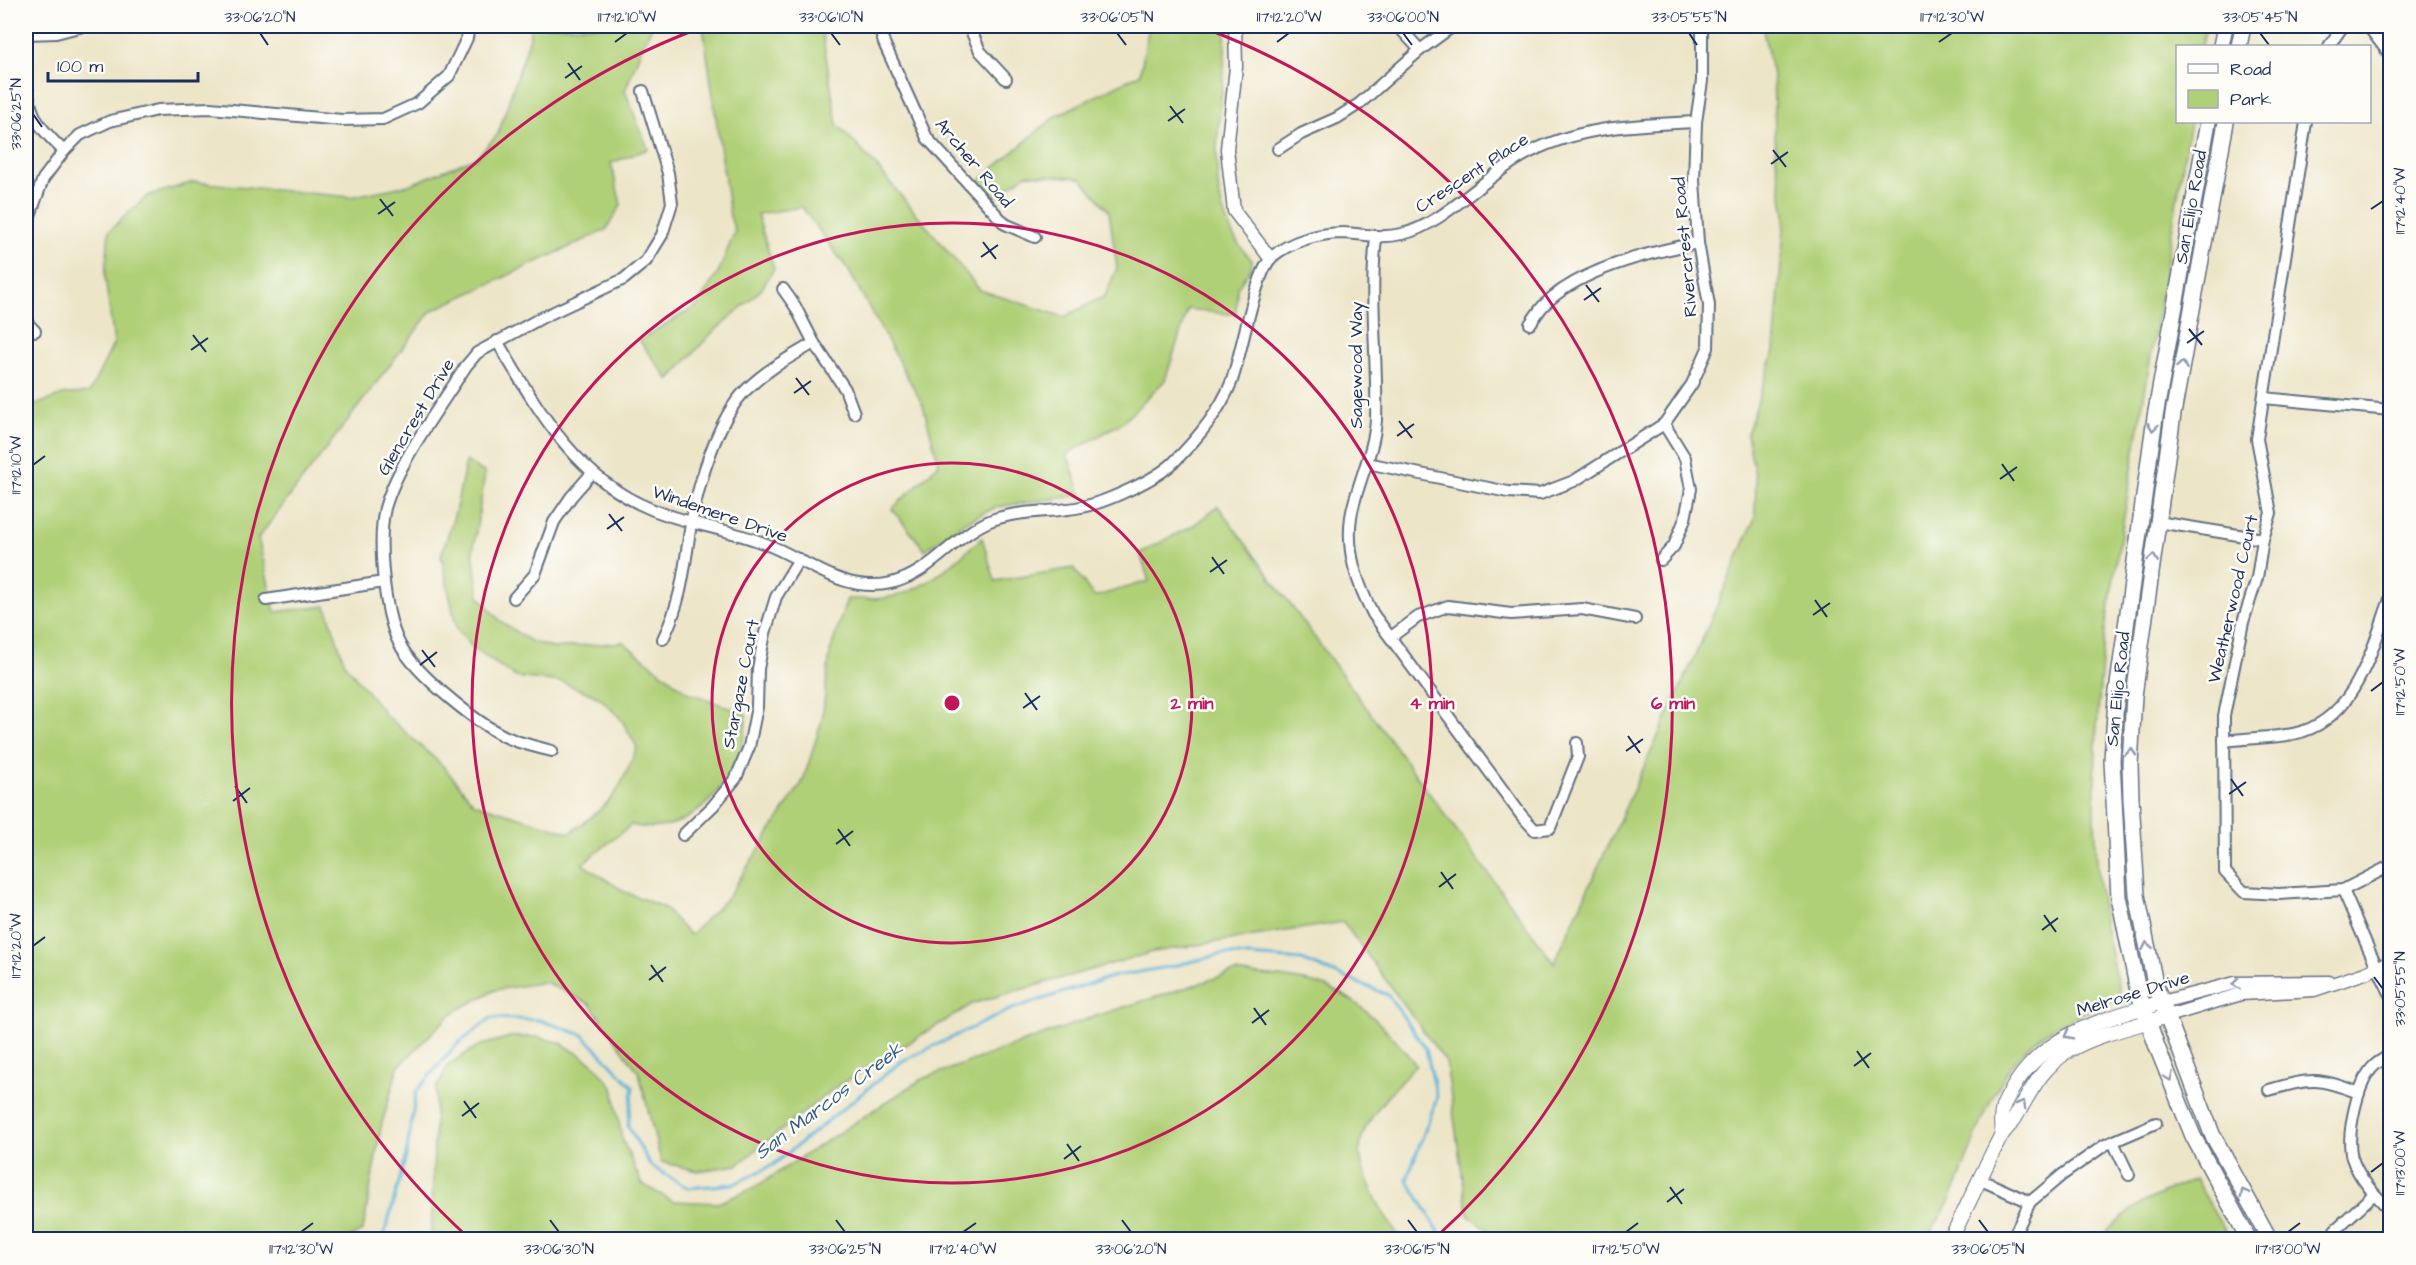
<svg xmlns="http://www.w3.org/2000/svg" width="2416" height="1265" font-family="'Architects Daughter',sans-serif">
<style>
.green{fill:#b0d077;stroke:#66806a;stroke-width:1.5}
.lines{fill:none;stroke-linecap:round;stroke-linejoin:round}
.stream{stroke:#5cb2d9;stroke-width:3}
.minor-casing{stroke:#646f83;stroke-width:14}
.tertiary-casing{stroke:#646f83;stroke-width:15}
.secondary-casing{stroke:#646f83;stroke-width:16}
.primary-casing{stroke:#646f83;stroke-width:18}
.minor{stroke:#fff;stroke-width:10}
.tertiary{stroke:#fff;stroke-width:12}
.secondary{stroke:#fff;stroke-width:14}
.primary{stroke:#fff;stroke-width:15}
.oneway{stroke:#8d97ae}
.ticks{fill:none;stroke:#1b2f5e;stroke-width:2}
.ring{fill:none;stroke:#c2185b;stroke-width:3}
.labels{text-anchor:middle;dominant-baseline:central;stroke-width:5;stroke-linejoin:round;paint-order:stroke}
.street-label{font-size:18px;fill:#1b2f5e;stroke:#fdfcf7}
.water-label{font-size:20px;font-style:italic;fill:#325d89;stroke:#fdfcf7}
.centre{fill:#c2185b;stroke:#fdfcf7;stroke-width:3}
.ring-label{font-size:18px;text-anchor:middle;font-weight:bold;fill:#c2185b;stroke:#fdfcf7;stroke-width:5;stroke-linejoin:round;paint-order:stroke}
.neatline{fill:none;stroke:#1b2f5e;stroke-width:2}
.ticks-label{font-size:15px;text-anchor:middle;fill:#1b2f5e}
</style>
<rect width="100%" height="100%" fill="#fdfcf7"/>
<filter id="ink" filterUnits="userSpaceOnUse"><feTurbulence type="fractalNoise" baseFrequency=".0167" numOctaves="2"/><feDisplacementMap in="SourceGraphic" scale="12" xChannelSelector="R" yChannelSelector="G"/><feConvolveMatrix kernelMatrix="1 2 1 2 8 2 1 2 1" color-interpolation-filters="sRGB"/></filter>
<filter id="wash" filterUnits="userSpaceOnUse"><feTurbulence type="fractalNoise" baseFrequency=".008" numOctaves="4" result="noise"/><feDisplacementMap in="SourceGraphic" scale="24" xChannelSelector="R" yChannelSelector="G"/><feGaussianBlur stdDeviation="1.35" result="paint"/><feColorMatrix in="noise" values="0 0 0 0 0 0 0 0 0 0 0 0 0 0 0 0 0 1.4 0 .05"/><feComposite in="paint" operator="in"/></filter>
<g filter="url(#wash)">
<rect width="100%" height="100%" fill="#ede5c8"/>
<g class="green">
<path d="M530,26H653L645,39L625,91L648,149L611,163L621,205L606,230L431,311L258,538L275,612L326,606L345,664L386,715L443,766L474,803L570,833C611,803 619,795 637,747L621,719L600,698L562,682L516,677L473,648L457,630L441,556L455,513L466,461L485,473L473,552L479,596L499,620L530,641L553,648L623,642L687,692L746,714C745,723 746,734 743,742C729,791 686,839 631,825L582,864L625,892L663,907L690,935L728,897L803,781L822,720L830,652L847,599C859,599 872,600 884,598C923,594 954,562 982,538L995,581L1074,568L1094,597L1149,581L1140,553L1194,525L1218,506L1554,963L1699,647L1755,518L1756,481L1747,434L1774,352L1785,215L1776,160L1773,75L1762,26H2206L2202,46H2178V122H2190L2105,630C2096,721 2089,818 2102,908C2106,937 2113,965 2120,993C2106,1010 2096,1007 2077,1016C2059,1024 2041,1034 2027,1048C1989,1086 1975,1143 1954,1191C1947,1208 1936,1223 1927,1239H1500L1468,1215L1446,1062L1343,922L1153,952L974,1003L836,1087L737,1165L698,1171L661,1162L639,1073L590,1004L545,982L495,990L452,1013L398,1067L381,1127L363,1230L349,1239H26V408L66,394L89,393L114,343L105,277L109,231L147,196L194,182L350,197L409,185L477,157L498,134L530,37Z"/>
<path d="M703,26H821L837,124L877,167L980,290L1064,317L1105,296L1117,268L1109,211L1081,178L1027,174L990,200L976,183L1056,116L1140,74L1149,26H1225C1230,101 1190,199 1252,260L1251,268L1237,288L1236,315L1188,309L1165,380L1122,423L1067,454L1081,495L996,507L964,523L925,550L892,509L939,464L923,405L849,271L802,207L757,214L774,269L761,290L709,336L669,380L639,340L697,306L719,271L735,231L730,216Z"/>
<path d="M1235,972C1262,976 1291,977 1317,984C1357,994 1392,1035 1416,1065C1398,1085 1360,1121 1360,1149C1360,1165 1367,1179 1373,1193C1381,1210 1390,1227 1403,1239H431L436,1089L448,1065L478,1046L510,1037H538L561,1043L593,1063L613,1087L622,1139L642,1184L672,1201L718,1203L754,1188L922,1079L1093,1017Z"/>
<path d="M2195,1179L2230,1239H2102C2123,1207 2160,1194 2195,1179Z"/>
</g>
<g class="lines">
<path class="stream" d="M383,1240L406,1156L416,1092L456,1045L491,1018L539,1020L583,1035L633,1087L628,1126L651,1166L688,1188L734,1184L773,1165L902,1061L1012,1009L1111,977L1173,966L1223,954L1302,960L1388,995L1426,1049L1437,1098L1407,1179L1441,1235L1448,1240"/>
</g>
</g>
<g filter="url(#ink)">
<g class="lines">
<defs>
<g id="minor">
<path d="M879,26L884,43L927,138L1005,224L1035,237"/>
<path d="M969,26L980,51L1006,79"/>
<path d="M1398,26L1420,50"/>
<path d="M2368,26L2390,55"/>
<path d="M26,34L56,33L83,26"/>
<path d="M2329,46L2343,26"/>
<path d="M26,77C29,115 37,126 64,151"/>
<path d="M2306,122L2257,439L2271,513L2263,539L2257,578L2243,622L2224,716L2225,872L2244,892L2279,894L2343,890L2390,866"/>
<path d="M1278,149L1301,134L1337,118L1359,104L1420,50L1453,26"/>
<path d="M26,227L43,179L64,151L80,135L110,121L158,110L210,108L342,120L383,119L418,103L449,76L467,38L469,26"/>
<path d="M1376,238C1369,298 1378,359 1376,420C1374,453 1356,485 1351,517C1346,552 1357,583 1373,614L1522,816L1535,830L1550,828L1578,757L1577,743"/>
<path d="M783,289L795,306L814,343L845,389L854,413"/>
<path d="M26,322L35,331"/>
<path d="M1530,324C1535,317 1539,310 1544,305C1579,269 1650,252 1698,243"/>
<path d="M497,341C537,408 575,478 651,509C687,524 729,529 766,544C807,560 844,594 891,583C931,574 954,535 992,520C1019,510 1052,513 1081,507C1105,503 1157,479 1174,462C1196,440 1219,413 1231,383C1241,357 1255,271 1273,256C1291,241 1320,233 1343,233C1365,234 1379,239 1402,234C1441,226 1486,176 1521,157C1575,126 1635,125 1696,122"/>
<path d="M2264,398L2390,410"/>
<path d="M1367,463L1508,492L1540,494L1574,481L1664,424L1692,384L1708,348L1709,305L1698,243L1694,180L1696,122L1702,81V32L1700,26"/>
<path d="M2158,522L2263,539"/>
<path d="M1661,560L1674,546L1685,519L1691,489L1685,458L1664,424"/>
<path d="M514,598L535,574L554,522L571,497L592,473"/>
<path d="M266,600L384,582"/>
<path d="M1391,637L1418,617L1448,606L1511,614L1582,609L1635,619"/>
<path d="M663,639C683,598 684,567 691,524C698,485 718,417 746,390C766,370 790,357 814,343"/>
<path d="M2224,741C2247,738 2271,738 2293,734C2355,722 2372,649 2390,599"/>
<path d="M552,751C540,748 528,745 516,741C483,730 415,674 399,643C389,623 385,594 383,572C381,550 380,529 385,508C398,462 440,407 466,366L477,353L541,318L624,279L646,261L662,235L672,203L668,173L643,91"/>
<path d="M683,835L713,806L736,778L749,747L757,707L758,669L765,633L776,597L799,559"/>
<path d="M2343,890L2369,950L2390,993"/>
<path d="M2390,1055C2386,1058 2379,1061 2375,1065C2357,1081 2346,1136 2352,1158C2359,1179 2375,1195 2390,1210"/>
<path d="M2269,1090C2312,1078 2317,1077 2359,1093"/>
<path d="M2113,1142L2129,1175"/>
<path d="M1981,1180L2030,1202"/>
<path d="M2335,1230L2374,1194"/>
<path d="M2012,1240L2030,1202L2062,1175L2105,1145L2156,1123"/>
</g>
<g id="tertiary">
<path d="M1235,26L1236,67L1227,149L1234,211L1270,258"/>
<path d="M2162,1002L2235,983L2329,982"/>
<path d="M2168,1016L2241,994L2314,990L2365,973L2390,962"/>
</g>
<g id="secondary">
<path d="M2002,1134C1999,1109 2003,1104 2016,1083C2050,1031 2107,1019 2162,1002"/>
<path d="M1950,1240C1968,1206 1983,1170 2001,1136C2004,1130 2011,1125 2015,1118C2031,1091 2040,1069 2068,1051C2097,1034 2135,1026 2168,1016"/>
</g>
<g id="primary">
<path d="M2221,46L2225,26"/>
<path d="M2239,46L2243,26"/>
<path d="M2208,122L2155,417L2116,699L2112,760L2119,897L2138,991L2157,1047L2193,1136L2249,1240"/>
<path d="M2226,122L2173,414L2134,696L2130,764L2131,799L2137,895L2155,984L2212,1134L2270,1240"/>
</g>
</defs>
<use href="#minor" class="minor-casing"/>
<use href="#tertiary" class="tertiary-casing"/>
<use href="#secondary" class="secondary-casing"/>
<use href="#primary" class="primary-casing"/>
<use href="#minor" class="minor"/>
<use href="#tertiary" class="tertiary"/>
<use href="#secondary" class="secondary"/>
<use href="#primary" class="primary"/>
</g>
<defs><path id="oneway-chevron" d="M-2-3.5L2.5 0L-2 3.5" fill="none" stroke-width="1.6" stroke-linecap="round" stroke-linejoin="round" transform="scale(1.5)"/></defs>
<g class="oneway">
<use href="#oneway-chevron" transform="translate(2182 365) rotate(-80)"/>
<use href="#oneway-chevron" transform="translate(2153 427) rotate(98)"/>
<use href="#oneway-chevron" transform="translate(2153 558) rotate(-82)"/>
<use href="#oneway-chevron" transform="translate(2131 752) rotate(-87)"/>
<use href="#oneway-chevron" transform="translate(2147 946) rotate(-101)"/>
<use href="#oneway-chevron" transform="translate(2236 984) rotate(172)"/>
<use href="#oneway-chevron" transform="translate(2068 1035) rotate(152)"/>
<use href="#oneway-chevron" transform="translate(2169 1077) rotate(68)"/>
<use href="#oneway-chevron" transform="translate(2022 1104) rotate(-62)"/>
<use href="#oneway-chevron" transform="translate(2244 1193) rotate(-118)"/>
</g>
</g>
<path class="ticks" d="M260,33L268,45M831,33L840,45M1117,33L1126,45M1403,33L1412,45M1689,33L1697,45M2260,33L2269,45M615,42L627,33M1277,42L1289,33M1939,42L1952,33M568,63L580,80M565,78L582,66M1170,106L1183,123M33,114L42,127M1168,121L1185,109M1773,150L1786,167M1771,164L1788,152M380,199L393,216M2371,209L2383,201M378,214L395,202M983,242L996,259M981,257L998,245M1586,285L1599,302M1584,300L1601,288M2189,329L2202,345M193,335L206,352M2187,343L2204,331M191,350L208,338M796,378L809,395M794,393L811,381M1399,421L1412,438M1397,436L1414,424M2002,464L2014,481M33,465L45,456M2000,479L2017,467M609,514L622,531M607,529L624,517M1212,557L1224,574M1210,572L1227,560M1815,600L1827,617M1813,615L1830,603M422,650L435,667M420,665L437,652M2371,691L2383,682M1025,693L1037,710M1023,708L1040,696M1628,736L1640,753M1626,751L1643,739M2231,779L2243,796M235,786L247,803M2229,794L2246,782M233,801L250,788M838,829L850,846M836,844L853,831M1441,872L1453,889M1439,887L1456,874M2044,915L2056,932M2042,930L2058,918M33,946L45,937M651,965L663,982M2374,977L2383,989M649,980L666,967M1254,1008L1266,1025M1252,1023L1269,1010M1857,1051L1869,1068M1854,1066L1871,1053M464,1101L476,1118M462,1116L479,1103M1067,1144L1079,1161M1064,1159L1081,1146M2371,1172L2383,1163M1670,1187L1682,1204M1667,1202L1684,1189M550,1220L559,1232M836,1220L845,1232M1122,1220L1131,1232M1408,1220L1417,1232M1979,1220L1988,1232M301,1232L313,1223M963,1232L976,1223M1626,1232L1638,1223M2288,1232L2300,1223"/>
<g class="ring">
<circle cx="952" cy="703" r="240"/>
<circle cx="952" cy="703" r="480"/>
<path d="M470 1239A721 721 0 0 1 700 28M1204 28A721 721 0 0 1 1434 1239"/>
</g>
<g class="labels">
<g class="street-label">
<text transform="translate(974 163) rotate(50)">Archer Road</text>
<text transform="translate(1472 173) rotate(-33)">Crescent Place</text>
<text transform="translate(2191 207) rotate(-80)">San Elijo Road</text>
<text transform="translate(1685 247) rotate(-95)">Rivercrest Road</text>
<text transform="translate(1356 365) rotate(-90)">Sagewood Way</text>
<text transform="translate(416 417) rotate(-59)">Glencrest Drive</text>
<text transform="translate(720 514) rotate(19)">Windemere Drive</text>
<text transform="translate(2233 599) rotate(-77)">Weatherwood Court</text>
<text transform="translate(741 684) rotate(-79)">Stargaze Court</text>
<text transform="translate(2118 689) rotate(-84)">San Elijo Road</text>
<text transform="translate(2133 994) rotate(-17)">Melrose Drive</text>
</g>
<g class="water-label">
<text transform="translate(829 1101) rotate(-37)">San Marcos Creek</text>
</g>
</g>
<circle cx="952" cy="703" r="9" class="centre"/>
<g class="ring-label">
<text x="1192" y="709">2 min</text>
<text x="1432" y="709">4 min</text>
<text x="1673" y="709">6 min</text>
</g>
<rect width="2416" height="1265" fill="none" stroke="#fdfcf7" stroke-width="66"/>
<rect x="2176" y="45" width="195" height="78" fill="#fdfcf7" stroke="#a3aaba" stroke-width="1.5"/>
<rect x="2188" y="64" width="30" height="9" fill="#ffffff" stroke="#a3aaba" stroke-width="1.5"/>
<text x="2230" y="75" font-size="18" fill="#1b2f5e">Road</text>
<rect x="2188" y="90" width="30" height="18" fill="#b0d077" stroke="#a3aaba" stroke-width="1.5"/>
<text x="2230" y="105" font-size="18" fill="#1b2f5e">Park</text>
<path d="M48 72v9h150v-9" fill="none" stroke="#1b2f5e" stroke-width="3"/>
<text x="57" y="72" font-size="18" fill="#1b2f5e" stroke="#fdfcf7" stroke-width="4.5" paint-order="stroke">100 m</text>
<rect x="33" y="33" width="2350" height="1199" class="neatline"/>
<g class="ticks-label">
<text x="260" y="22">33°06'20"N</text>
<text x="627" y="22">117°12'10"W</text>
<text x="831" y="22">33°06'10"N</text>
<text x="1117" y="22">33°06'05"N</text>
<text x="1289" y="22">117°12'20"W</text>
<text x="1403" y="22">33°06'00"N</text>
<text x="1689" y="22">33°05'55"N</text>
<text x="1952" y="22">117°12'30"W</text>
<text x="2260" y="22">33°05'45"N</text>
<text transform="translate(16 114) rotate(-90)" y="5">33°06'25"N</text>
<text transform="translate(2400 201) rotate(-90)" y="5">117°12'40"W</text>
<text transform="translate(16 465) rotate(-90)" y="5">117°12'10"W</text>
<text transform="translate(2400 682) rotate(-90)" y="5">117°12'50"W</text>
<text transform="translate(16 946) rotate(-90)" y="5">117°12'20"W</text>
<text transform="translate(2400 989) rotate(-90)" y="5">33°05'55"N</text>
<text transform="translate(2400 1163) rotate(-90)" y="5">117°13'00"W</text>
<text x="301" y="1254">117°12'30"W</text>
<text x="559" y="1254">33°06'30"N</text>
<text x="845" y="1254">33°06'25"N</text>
<text x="963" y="1254">117°12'40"W</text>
<text x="1131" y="1254">33°06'20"N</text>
<text x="1417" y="1254">33°06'15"N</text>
<text x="1626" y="1254">117°12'50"W</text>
<text x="1988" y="1254">33°06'05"N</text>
<text x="2288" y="1254">117°13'00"W</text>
</g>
</svg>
